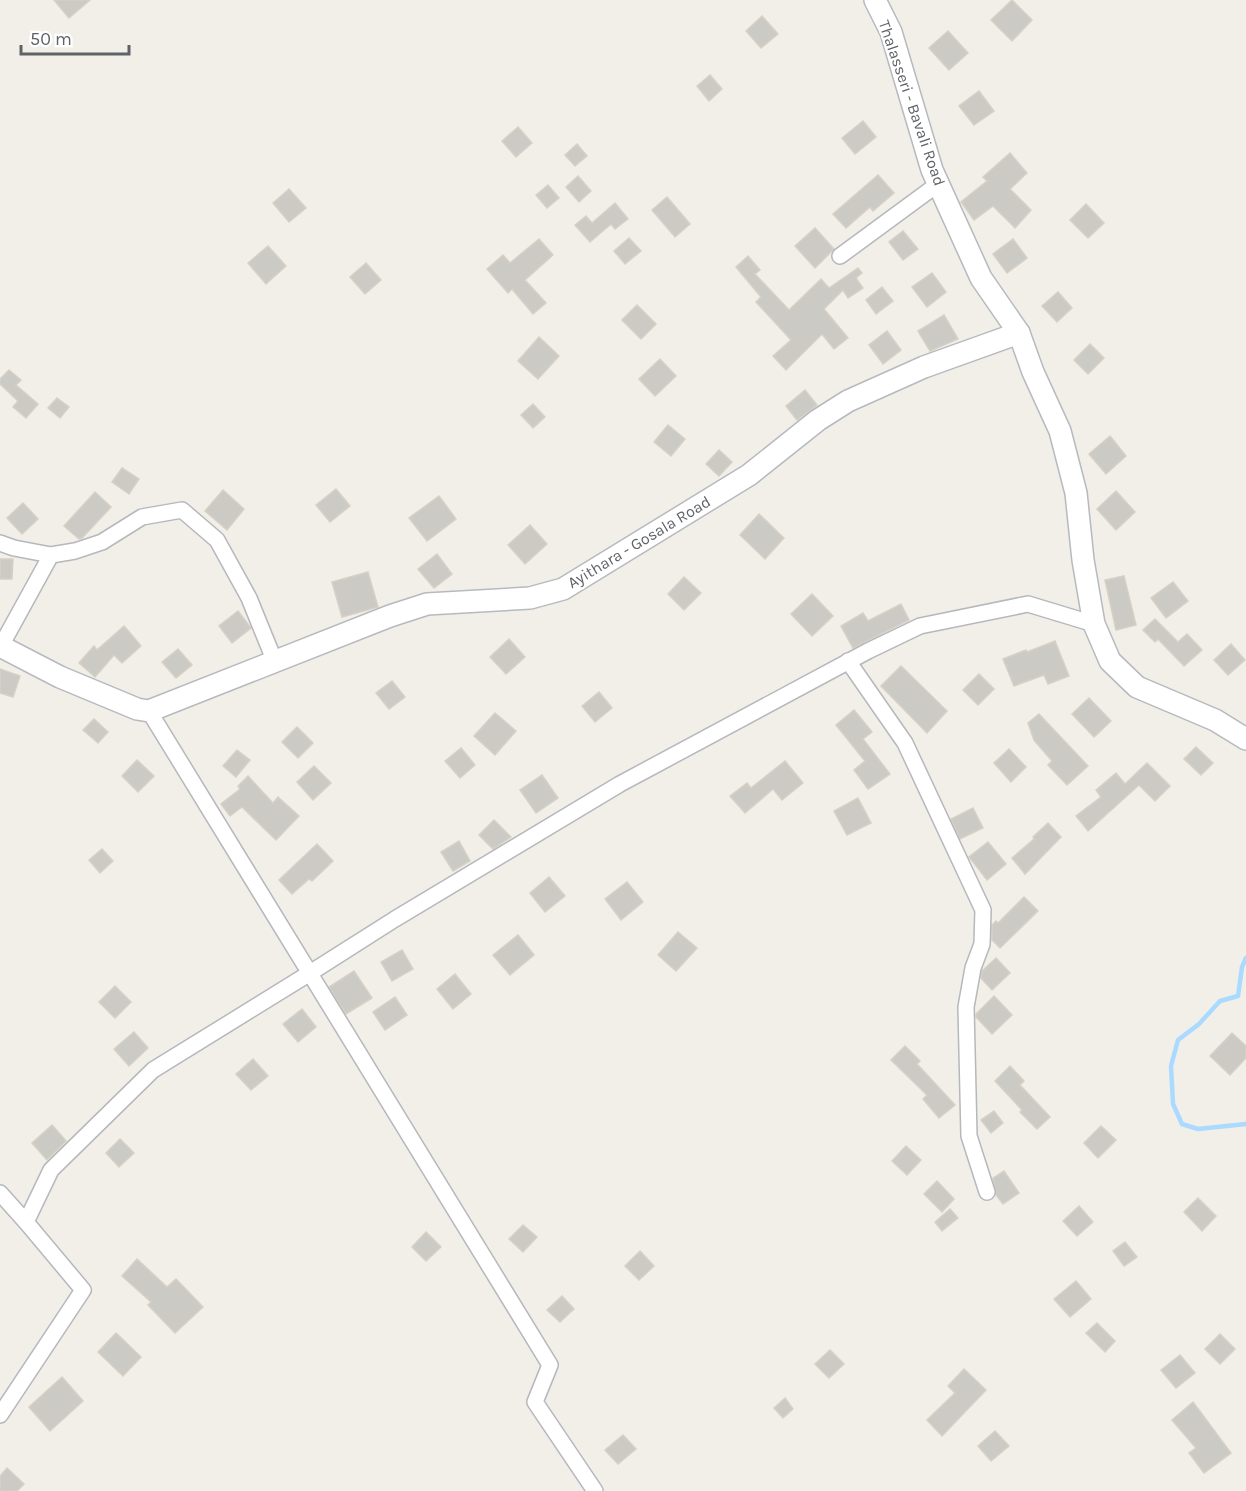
<svg xmlns="http://www.w3.org/2000/svg" width="1246" height="1491" font-family="Karla,sans-serif">
<style>
.lines{fill:none;stroke-linecap:round;stroke-linejoin:round}
.stream{stroke:#aadaff;stroke-width:4.5}
.building{fill:#cccac5;stroke:#d6d1c6;stroke-width:1.5}
.minor-casing{stroke:#b5b8bc;stroke-width:18}
.secondary-casing{stroke:#b6babf;stroke-width:24}
.minor{stroke:#fff;stroke-width:15}
.secondary{stroke:#fff;stroke-width:21}
.labels{text-anchor:middle;dominant-baseline:central;stroke-width:4.5;stroke-linejoin:round;paint-order:stroke}
.street-label{font-size:16px;fill:#5f6368;stroke:#fff}
</style>
<rect width="100%" height="100%" fill="#f1efe8"/>
<g class="lines">
<path class="stream" d="M1246,958L1242,967L1238,996L1220,1001L1199,1024L1178,1040L1171,1066L1173,1104L1182,1124L1198,1129L1246,1124"/>
</g>
<g class="building">
<path d="M54,0H90L69,18Z"/>
<path d="M1012,0L1032,20L1012,41L991,20Z"/>
<path d="M762,16L778,34L761,48L746,31Z"/>
<path d="M948,31L968,53L949,70L929,48Z"/>
<path d="M710,75L722,89L709,101L697,86Z"/>
<path d="M979,91L994,111L974,125L959,106Z"/>
<path d="M863,121L876,137L855,154L842,138Z"/>
<path d="M518,127L532,143L516,157L502,141Z"/>
<path d="M577,144L587,156L575,166L565,155Z"/>
<path d="M1010,153L1027,173L1010,189L1031,210L1015,228L993,206L974,220L961,202L987,181L983,177Z"/>
<path d="M878,175L894,193L873,211L870,207L846,228L833,214Z"/>
<path d="M578,176L591,191L579,202L566,187Z"/>
<path d="M548,185L559,198L547,208L536,195Z"/>
<path d="M289,189L306,208L289,222L273,203Z"/>
<path d="M667,197L690,224L675,237L652,210Z"/>
<path d="M615,203L628,219L615,229L611,224L590,242L575,225L586,216L592,223Z"/>
<path d="M1086,204L1104,223L1088,238L1070,220Z"/>
<path d="M815,228L834,249L815,268L795,246Z"/>
<path d="M903,231L918,249L903,260L889,242Z"/>
<path d="M629,238L641,251L625,264L614,251Z"/>
<path d="M539,239L553,255L525,280L546,303L533,314L512,289L508,293L487,269L503,255L510,263Z"/>
<path d="M1013,239L1027,258L1007,273L993,254Z"/>
<path d="M268,246L286,266L266,284L248,263Z"/>
<path d="M748,256L760,270L755,274L789,310L821,279L829,288L858,268L862,273L856,278L863,288L848,298L843,290L824,309L848,338L834,349L822,334L786,370L773,356L791,340L756,302L761,297L736,267Z"/>
<path d="M366,263L381,280L365,294L350,277Z"/>
<path d="M932,273L946,292L927,307L912,287Z"/>
<path d="M882,287L893,301L876,314L866,300Z"/>
<path d="M1058,292L1072,308L1057,322L1042,306Z"/>
<path d="M637,305L656,324L641,339L622,320Z"/>
<path d="M944,315L958,339L930,351L918,331Z"/>
<path d="M887,331L901,350L883,364L869,345Z"/>
<path d="M539,337L559,356L538,379L518,361Z"/>
<path d="M1090,344L1104,358L1088,374L1074,360Z"/>
<path d="M660,359L676,376L655,396L639,379Z"/>
<path d="M9,370L21,380L16,385L38,404L26,418L13,407L18,401L0,384V379Z"/>
<path d="M805,390L817,405L797,420L786,406Z"/>
<path d="M57,398L69,407L60,418L48,408Z"/>
<path d="M533,404L545,417L533,428L521,415Z"/>
<path d="M668,425L685,439L671,456L654,442Z"/>
<path d="M1110,436L1126,456L1106,474L1089,454Z"/>
<path d="M719,450L732,462L719,476L706,464Z"/>
<path d="M122,468L139,479L129,494L112,482Z"/>
<path d="M336,489L350,506L330,522L316,505Z"/>
<path d="M223,490L244,509L227,530L205,511Z"/>
<path d="M1116,491L1135,512L1116,530L1097,509Z"/>
<path d="M95,492L111,507L82,538L79,539L64,526Z"/>
<path d="M439,496L456,519L427,541L409,518Z"/>
<path d="M23,503L38,519L22,534L7,518Z"/>
<path d="M759,514L784,538L765,559L740,535Z"/>
<path d="M530,525L547,544L525,564L508,545Z"/>
<path d="M437,554L452,574L434,588L418,569Z"/>
<path d="M0,559H13L12,579H0Z"/>
<path d="M368,572L378,607L342,617L332,582Z"/>
<path d="M1124,576L1136,625L1116,630L1105,580Z"/>
<path d="M684,577L701,593L684,610L668,594Z"/>
<path d="M1173,582L1188,601L1166,618L1151,598Z"/>
<path d="M812,594L833,616L812,636L791,614Z"/>
<path d="M901,604L909,620L853,648L841,626L863,613L868,621Z"/>
<path d="M238,611L251,628L232,643L219,626Z"/>
<path d="M1155,619L1178,642L1187,634L1202,650L1184,666L1158,639L1155,642L1143,630Z"/>
<path d="M124,626L141,646L122,663L114,655L95,677L79,663L94,646L97,650Z"/>
<path d="M509,639L525,657L506,674L490,657Z"/>
<path d="M1055,641L1069,676L1048,684L1044,675L1014,686L1003,659L1026,650L1027,652Z"/>
<path d="M1231,644L1245,660L1228,675L1214,660Z"/>
<path d="M178,649L192,665L176,678L162,662Z"/>
<path d="M901,666L947,711L927,733L881,686Z"/>
<path d="M0,669L20,676L13,697L0,693Z"/>
<path d="M979,674L994,689L978,705L963,690Z"/>
<path d="M392,681L405,697L389,709L376,693Z"/>
<path d="M599,692L612,708L595,722L582,706Z"/>
<path d="M1089,698L1111,721L1094,737L1072,714Z"/>
<path d="M854,710L872,732L863,739L890,774L868,789L854,770L865,761L836,725Z"/>
<path d="M495,713L516,731L495,755L474,736Z"/>
<path d="M1039,714L1088,766L1067,785L1048,765L1052,761L1034,740L1028,723Z"/>
<path d="M94,719L108,732L98,743L83,730Z"/>
<path d="M297,727L313,743L298,758L282,742Z"/>
<path d="M1196,747L1213,763L1201,775L1184,759Z"/>
<path d="M461,748L475,765L460,778L445,761Z"/>
<path d="M1009,749L1026,767L1011,782L994,763Z"/>
<path d="M237,750L250,760L236,777L223,766Z"/>
<path d="M137,760L154,776L138,792L122,776Z"/>
<path d="M785,761L803,783L782,800L773,789L745,813L730,796L747,783L751,788Z"/>
<path d="M1147,763L1170,786L1155,801L1139,785L1088,831L1076,816L1101,797L1096,790L1116,773L1125,784Z"/>
<path d="M314,766L331,783L313,800L297,782Z"/>
<path d="M542,775L558,798L536,813L520,790Z"/>
<path d="M248,776L273,803L278,797L299,816L276,840L242,807L230,816L221,804L240,789L238,786Z"/>
<path d="M858,798L871,823L847,835L834,811Z"/>
<path d="M973,808L983,828L960,839L951,819Z"/>
<path d="M494,820L511,837L493,849L479,835Z"/>
<path d="M1048,823L1061,837L1025,874L1012,858L1034,839L1033,837Z"/>
<path d="M459,841L470,861L453,871L441,852Z"/>
<path d="M988,842L1006,864L987,880L969,857Z"/>
<path d="M317,844L333,861L312,881L309,879L292,894L279,880Z"/>
<path d="M102,849L113,861L100,873L89,860Z"/>
<path d="M549,877L565,896L545,912L530,893Z"/>
<path d="M627,882L643,902L621,920L605,899Z"/>
<path d="M1024,897L1038,911L1000,948L992,940V925L996,921L998,923Z"/>
<path d="M678,932L697,948L676,971L658,955Z"/>
<path d="M518,935L534,955L510,975L493,955Z"/>
<path d="M402,950L413,969L392,981L381,962Z"/>
<path d="M996,958L1010,973L992,990L981,978L982,971Z"/>
<path d="M354,971L372,998L346,1014L329,987Z"/>
<path d="M455,974L471,994L453,1009L437,989Z"/>
<path d="M115,986L131,1002L115,1018L99,1002Z"/>
<path d="M994,996L1012,1015L992,1034L976,1017V1014Z"/>
<path d="M395,997L407,1015L385,1030L373,1012Z"/>
<path d="M302,1009L316,1027L298,1042L283,1024Z"/>
<path d="M134,1032L148,1048L129,1066L114,1049Z"/>
<path d="M1232,1033L1246,1046V1058L1230,1075L1210,1056Z"/>
<path d="M905,1046L920,1061L917,1064L955,1105L939,1118L923,1099L927,1095L891,1060Z"/>
<path d="M253,1059L268,1076L251,1090L236,1074Z"/>
<path d="M1010,1066L1024,1081L1020,1085L1050,1117L1037,1129L1020,1112L1022,1110L995,1081Z"/>
<path d="M994,1111L1003,1123L991,1133L981,1120Z"/>
<path d="M52,1125L66,1141L47,1160L32,1143Z"/>
<path d="M1101,1126L1116,1140L1098,1158L1084,1143Z"/>
<path d="M120,1139L134,1153L119,1167L106,1153Z"/>
<path d="M906,1146L921,1160L907,1175L892,1161Z"/>
<path d="M1004,1171L1019,1193L1003,1204L996,1195L993,1178Z"/>
<path d="M937,1181L954,1199L942,1212L924,1194Z"/>
<path d="M1198,1198L1216,1216L1202,1231L1184,1212Z"/>
<path d="M1079,1206L1093,1222L1077,1236L1063,1221Z"/>
<path d="M950,1209L958,1218L942,1231L935,1222Z"/>
<path d="M523,1225L537,1237L523,1252L509,1239Z"/>
<path d="M426,1232L441,1247L426,1261L412,1247Z"/>
<path d="M1125,1242L1137,1257L1124,1266L1113,1251Z"/>
<path d="M640,1251L654,1266L639,1280L625,1266Z"/>
<path d="M137,1259L167,1287L176,1279L203,1307L175,1333L148,1305L151,1302L122,1276Z"/>
<path d="M1076,1281L1091,1299L1070,1317L1054,1299Z"/>
<path d="M562,1296L574,1309L560,1322L547,1310Z"/>
<path d="M1097,1323L1115,1341L1105,1352L1086,1333Z"/>
<path d="M116,1333L141,1357L123,1376L98,1352Z"/>
<path d="M1220,1334L1235,1349L1220,1364L1205,1349Z"/>
<path d="M830,1350L844,1364L829,1378L815,1364Z"/>
<path d="M1180,1355L1195,1373L1176,1388L1161,1370Z"/>
<path d="M964,1369L986,1390L942,1436L927,1420L955,1393L948,1386Z"/>
<path d="M62,1377L83,1401L50,1431L29,1407Z"/>
<path d="M785,1398L793,1409L783,1418L774,1408Z"/>
<path d="M1193,1402L1231,1453L1204,1473L1189,1453L1196,1448L1172,1420Z"/>
<path d="M995,1431L1009,1446L991,1461L978,1446Z"/>
<path d="M623,1435L636,1449L618,1464L605,1450Z"/>
<path d="M7,1468L24,1484L17,1491H0V1476Z"/>
</g>
<g class="lines">
<defs>
<g id="minor">
<path d="M840,256L938,184"/>
<path d="M0,543L14,548L51,555L75,551L102,542L142,517L182,510L217,540L249,598L275,662"/>
<path d="M1,646L51,555"/>
<path d="M848,661L905,743L983,910L982,944L973,968L966,1007L969,1136L987,1192"/>
<path d="M149,711L550,1365L535,1402L595,1491"/>
<path d="M0,1193L26,1222"/>
<path d="M0,1415L83,1290L26,1222L51,1170L153,1070L310,973L395,919L620,784L868,651L920,626L1028,604L1094,624"/>
</g>
<g id="secondary">
<path d="M875,0L891,32L932,170L981,278L1019,333L1033,372L1060,431L1076,493L1083,560L1094,624L1110,661L1137,687L1215,720L1246,739"/>
<path d="M0,646L60,677L137,709L149,711L390,616L427,604L530,598L563,589L749,475L818,420L848,401L924,367L1019,333"/>
</g>
</defs>
<use href="#minor" class="minor-casing"/>
<use href="#secondary" class="secondary-casing"/>
<use href="#minor" class="minor"/>
<use href="#secondary" class="secondary"/>
</g>
<g class="labels">
<g class="street-label">
<text transform="translate(912 103) rotate(71)">Thalasseri - Bavali Road</text>
<text transform="translate(639 542) rotate(-31)">Ayithara - Gosala Road</text>
</g>
</g>
<path d="M21 45v9h108v-9" fill="none" stroke="#5f6368" stroke-width="3"/>
<text x="30" y="45" font-size="18" fill="#5f6368" stroke="#ffffff" stroke-width="4.5" paint-order="stroke">50 m</text>
</svg>
